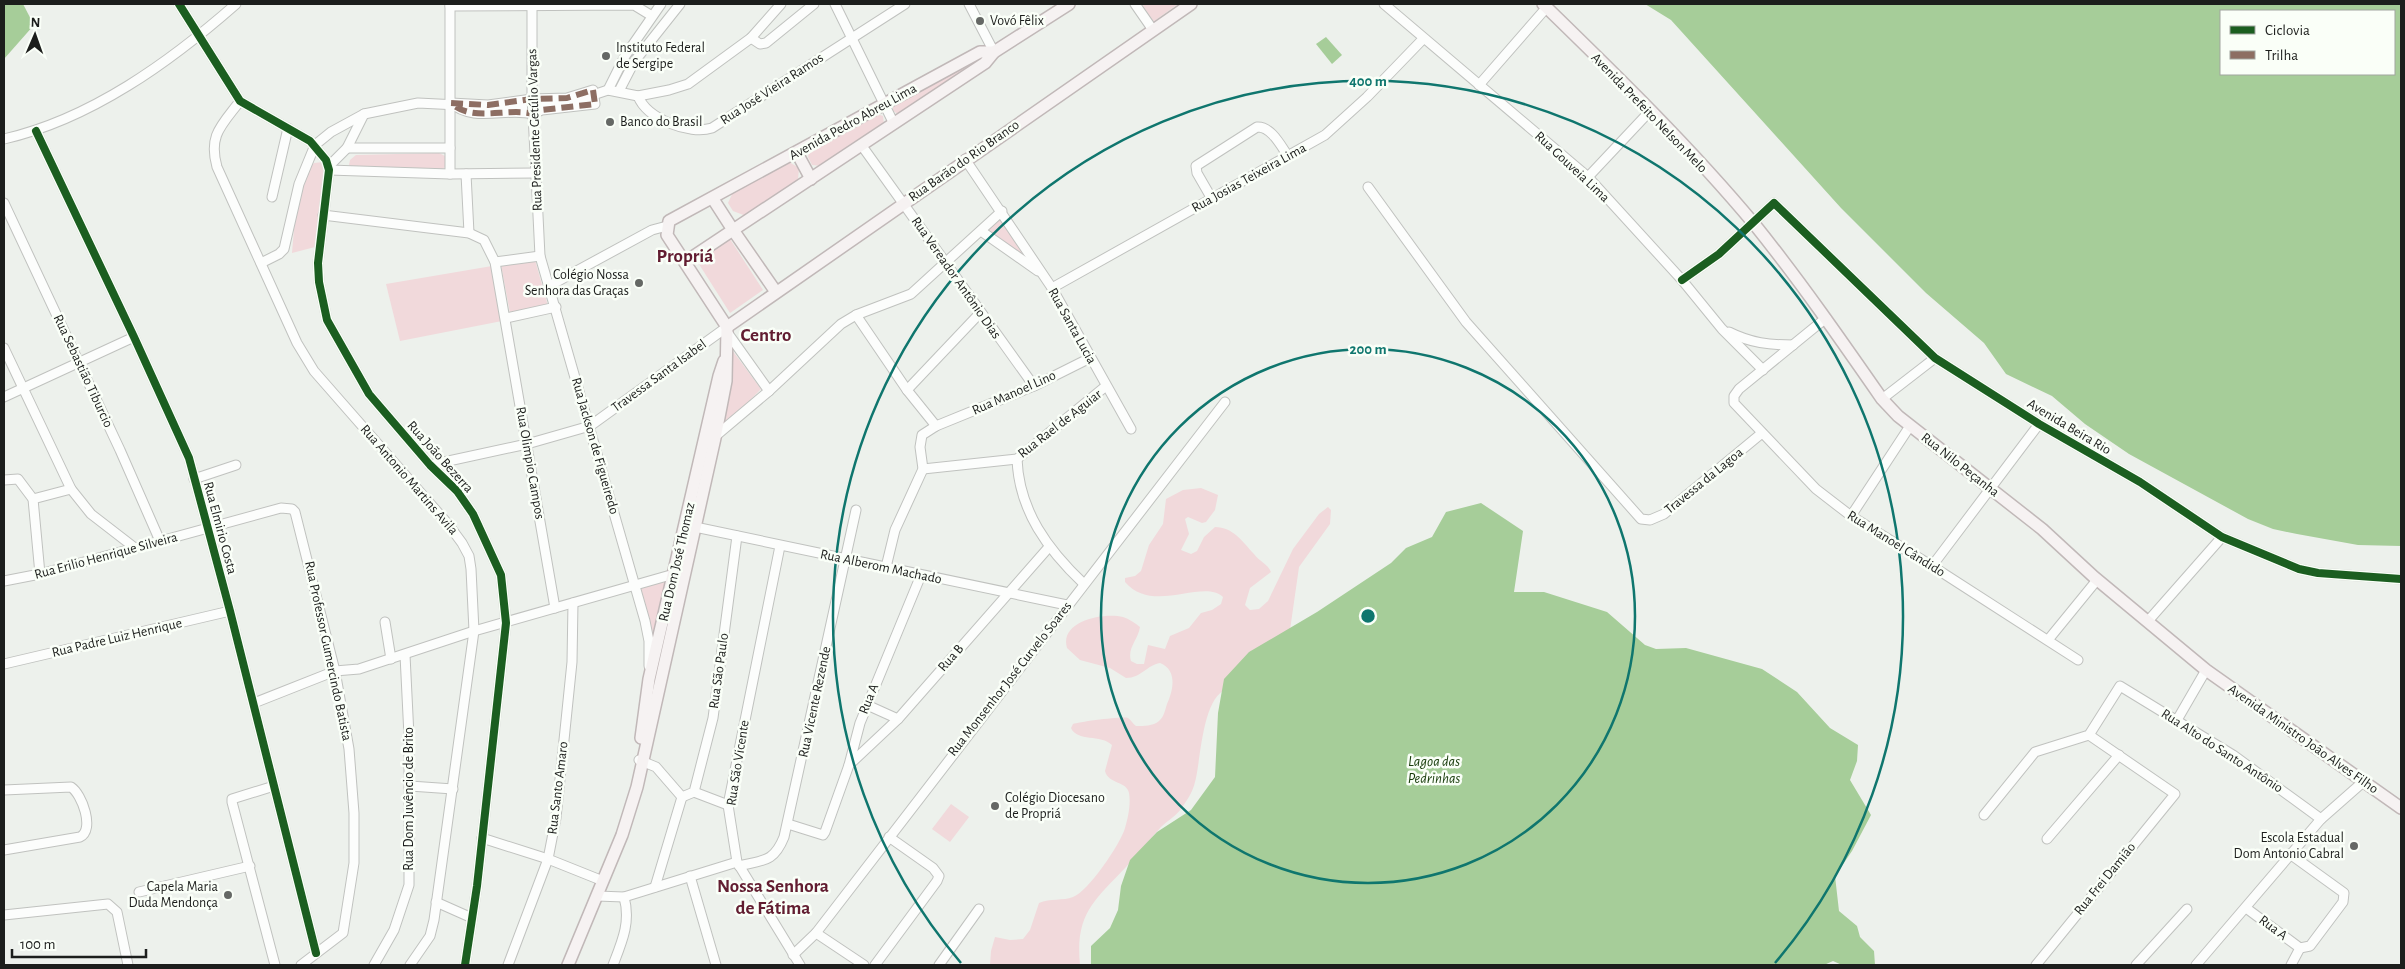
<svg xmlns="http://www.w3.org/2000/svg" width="2405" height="969" font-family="'Alegreya Sans',sans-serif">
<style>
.green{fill:#f1d9db}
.water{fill:#a6cd99;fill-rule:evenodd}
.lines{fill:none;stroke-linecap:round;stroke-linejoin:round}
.minor-casing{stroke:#c0c2bf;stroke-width:11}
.major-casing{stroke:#c1b8b8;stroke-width:14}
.minor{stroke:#fcfdfc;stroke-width:9}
.major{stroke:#f6f2f2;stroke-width:11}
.minor-bridge-casing{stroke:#c0c2bf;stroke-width:11;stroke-linecap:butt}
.minor-bridge{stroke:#fcfdfc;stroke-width:9}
.quiet{stroke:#8d6e63;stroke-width:6;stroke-dasharray:12 6;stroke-linecap:butt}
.cycleway-casing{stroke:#fafff8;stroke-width:11}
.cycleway{stroke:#1b5e20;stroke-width:8}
.ring{fill:none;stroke:#0f766e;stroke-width:2.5}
.poi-dot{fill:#656865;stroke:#fafff8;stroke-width:2}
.labels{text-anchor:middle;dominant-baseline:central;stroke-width:5;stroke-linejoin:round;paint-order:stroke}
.poi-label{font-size:14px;fill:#1c1e1c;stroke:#fafff8;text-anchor:start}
.street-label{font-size:14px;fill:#1c1e1c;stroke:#fafff8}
.water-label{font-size:15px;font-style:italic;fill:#173b0a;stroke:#fafff8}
.district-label{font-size:19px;font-weight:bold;fill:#621d31;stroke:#fafff8}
.centre{fill:#0f766e;stroke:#fafff8;stroke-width:2.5}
.ring-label{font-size:15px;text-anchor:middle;font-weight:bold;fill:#0f766e;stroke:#fafff8;stroke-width:5;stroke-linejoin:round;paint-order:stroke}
</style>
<rect width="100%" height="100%" fill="#edf1ec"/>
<g class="green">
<path d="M1142,4H1178L1153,22Z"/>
<path d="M991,54L898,114L893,111V105Z"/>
<path d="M877,114L883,116L884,124L821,166L812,165L808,157L809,151Z"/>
<path d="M439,153L447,157L446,166L443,169L353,168L349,165L350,160L356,155Z"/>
<path d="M323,162L324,168L315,247L292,253C295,224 295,186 314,163Z"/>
<path d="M789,162L799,168L798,180L746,216L733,211L728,203L734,190Z"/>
<path d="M1001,218L1032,263L987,231Z"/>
<path d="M730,239L763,290L730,313L697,261Z"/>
<path d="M535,260L548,306L510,313L501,265Z"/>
<path d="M492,266L502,321L400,341L386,284Z"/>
<path d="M732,350L761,389L723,428Z"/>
<path d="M1201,488L1218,495L1215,510L1206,522L1202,523L1188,517L1185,519L1189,534L1181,550L1191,554L1197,551L1204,537L1215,527C1233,527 1243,542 1254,554C1259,561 1268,564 1271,572L1250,588L1245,605L1250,610L1259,609L1268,601L1293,549L1319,514L1328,507L1331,510L1330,524L1299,567L1290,630L1227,689C1202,697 1201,760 1195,782C1193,791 1188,799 1183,806C1178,815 1168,820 1161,827C1149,840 1138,854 1126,867C1094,901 1075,914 1080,965H990L991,951L995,937L1010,940L1023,939L1030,930L1039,903C1050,898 1063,901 1073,897C1088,892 1121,843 1125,828C1128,818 1131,804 1129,793C1127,781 1108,784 1105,771L1112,745C1101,734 1077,742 1071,728L1073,724C1079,722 1123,716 1128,718C1131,720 1133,724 1136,726C1144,726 1153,726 1159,721C1164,717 1165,710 1167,704C1173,691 1178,670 1160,663C1147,665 1141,678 1126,678L1110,668L1080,660L1067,648C1059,621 1104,612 1123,617C1129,619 1135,623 1140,627C1138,640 1127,648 1131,661L1137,664H1144L1148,645L1165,649L1170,636L1189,628L1201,613L1212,610L1221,604L1223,597C1203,578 1153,615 1125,582V578L1135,576L1141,571L1149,545L1163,524L1166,499L1183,490Z"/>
<path d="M669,580L657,630L651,632L639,589Z"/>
<path d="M951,804L969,817L950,842L932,829Z"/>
</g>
<g class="water">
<path d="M4,4H23L34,25L4,59Z"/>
<path d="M1645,4H2401V546L2358,545L2297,534L2273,529L2248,519L2129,454L2085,424L2052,396L2006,374L1984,343L1926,293L1841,208L1671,20ZM2221,11H2394V74H2221Z"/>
<path d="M1326,37L1342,55L1332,64L1316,44Z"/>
<path d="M1481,503L1523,531L1514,592H1544L1607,612L1645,645L1656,649L1686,648L1762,669L1797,692L1830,728L1858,745L1857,761L1850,780L1871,815L1852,851L1835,876L1839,911L1857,926L1860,937L1874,951L1875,965H1842L1833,961L1824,965H1091V946L1110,928L1118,910L1121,886L1130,860L1157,832L1191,810L1215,777L1218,713L1224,679L1249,652L1317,612L1391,563L1406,548L1432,537L1446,512Z"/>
</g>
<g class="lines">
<defs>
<g id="minor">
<path d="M179,4L240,101L310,141L326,160L329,170L318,263L319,282L327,320L369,394L430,465L457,491L473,514L501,575L506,623L477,886L465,965"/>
<path d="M450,4V174"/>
<path d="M532,4V99"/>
<path d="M835,4L894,124"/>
<path d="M969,4L994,52"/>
<path d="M1135,4L1153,30"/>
<path d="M1384,4L1588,177L1682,280L1722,329L1763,370"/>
<path d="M450,6L634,5L652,16"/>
<path d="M751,38L760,44L766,43L814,4"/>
<path d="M1479,85L1547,7"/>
<path d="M593,90L595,104L542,110L533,114C507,107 473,123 451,103L488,105L532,99L567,98Z"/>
<path d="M608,90L625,56L661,4"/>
<path d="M619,91L634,62L680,4"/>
<path d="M638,96C647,119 689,135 712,128L905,4"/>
<path d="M240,101C222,125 208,135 217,167L297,343L314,371L448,524L462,543L469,556L471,569L474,631L434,920L430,936L410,965"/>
<path d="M533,114L540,256L645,621L649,641V666"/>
<path d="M36,131L134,337L189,458L230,611L316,953"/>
<path d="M4,139C91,119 170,62 236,4"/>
<path d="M862,146L1034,386"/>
<path d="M347,148H450"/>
<path d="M965,159L1052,288L1131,429"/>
<path d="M329,166L347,148L364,114"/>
<path d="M329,170L450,174L536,173"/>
<path d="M466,174L469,233"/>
<path d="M1588,177L1651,110"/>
<path d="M1368,187L1466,322L1641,519L1650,520L1664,514L1762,433"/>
<path d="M272,197L288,128"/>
<path d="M1212,199L1197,173L1196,166L1257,127C1271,126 1281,146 1288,156"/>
<path d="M4,203L120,450L160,541"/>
<path d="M323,215L469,233L484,240L495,262L555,608"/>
<path d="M981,231L1038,271"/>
<path d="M495,262L540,256"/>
<path d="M261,263L279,254L284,249L299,184L315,145L331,132L364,114L418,103L498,107L578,100L608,90L638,96L669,90L688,84L751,38L781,4"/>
<path d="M1682,280L1719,254L1774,203L1935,358L2039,424L2140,482L2222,537L2299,569L2318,573L2401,579"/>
<path d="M549,286L652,230L667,226"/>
<path d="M1052,288L1325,135L1367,97L1423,39"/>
<path d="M856,315L907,390L936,426"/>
<path d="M506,318L556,307"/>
<path d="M1826,318L1739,389L1734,396V403L1816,489L1851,516L1932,566L2078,660"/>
<path d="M727,332L769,391"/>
<path d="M1729,332C1751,343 1769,345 1793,345"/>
<path d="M4,348L71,489L91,514L135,548"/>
<path d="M907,390L980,313"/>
<path d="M4,397L134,337"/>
<path d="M1882,399L1935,358"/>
<path d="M712,439L769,391L841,324L856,315L911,294L1002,211"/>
<path d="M1017,459C1019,511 1048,550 1084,584"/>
<path d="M430,465L527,444L590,426L727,327"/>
<path d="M923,469L1017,459L1106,386"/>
<path d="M194,479L236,465"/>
<path d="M4,480L18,479L33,499L40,574"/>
<path d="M33,499L71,489"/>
<path d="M1851,516L1910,426"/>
<path d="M695,527L1067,605"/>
<path d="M780,546L728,805L737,862L800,965"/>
<path d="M1932,566L2039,424"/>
<path d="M886,567L895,530L923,469L920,447L922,435L936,426L1034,386L1090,358"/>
<path d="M4,581L40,574L281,508L292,509L295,512L335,671L349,749L354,813V863L343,933L301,965"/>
<path d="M2148,621L2222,537"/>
<path d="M385,622L391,659"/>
<path d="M2048,640L2097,580"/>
<path d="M4,664L230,611"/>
<path d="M254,703L335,671L359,669L474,631L674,574"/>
<path d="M867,705L898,719"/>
<path d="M2177,720L2206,670"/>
<path d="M639,760L656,767L682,797"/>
<path d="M849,765L898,719L1049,547"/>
<path d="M274,786L232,799V802L275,965"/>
<path d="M410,786L453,789"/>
<path d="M4,790L71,787C82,794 95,830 80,837L4,850"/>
<path d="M694,792L728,805"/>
<path d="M682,797L694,792L713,718L737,536"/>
<path d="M1984,815L2035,752L2089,735L2120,686L2233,755L2321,819"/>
<path d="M788,824L823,835L825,832L849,765L860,723L921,575"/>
<path d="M482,838L548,859L603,881"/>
<path d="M2047,839L2119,755"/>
<path d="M2290,854L2344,893L2343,902L2310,946L2300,948"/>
<path d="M739,866C764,860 774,862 784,837L856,510"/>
<path d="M690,876L716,965"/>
<path d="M655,887L682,797"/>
<path d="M139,892L250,866"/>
<path d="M597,896L624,897L737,862"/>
<path d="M436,902L472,918"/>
<path d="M2246,908L2300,948"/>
<path d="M4,915L108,904L117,912L128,965"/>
<path d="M816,933L864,965"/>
<path d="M793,955L816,933L1225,402"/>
<path d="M374,965L394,930L409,885V736L405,655"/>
<path d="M508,965L548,859L556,818L572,662L573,603"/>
<path d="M613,965C622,942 631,922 624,897"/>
<path d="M875,965L937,881L939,876L933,868L889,837"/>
<path d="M939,965L979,909"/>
<path d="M2036,965L2175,794L2089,735"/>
<path d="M2136,965L2187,909"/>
<path d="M2196,965L2321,819L2363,782"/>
<path d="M2291,965L2300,948"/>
</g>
<g id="major">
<path d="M1543,4C1616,75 1690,147 1755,225C1800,281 1841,340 1882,399L1898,416L2042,529L2094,577L2206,670L2401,808"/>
<path d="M797,153L811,179"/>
<path d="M685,262L733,230L713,199"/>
<path d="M776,292L733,230L985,63L994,52L1069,4"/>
<path d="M727,327L1191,4"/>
<path d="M727,327L667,235L669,221L980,52H994"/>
<path d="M641,738L649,679L719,376L724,361"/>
<path d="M568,965L622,835L637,787L715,438L726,381L727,327"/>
</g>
</defs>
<use href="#minor" class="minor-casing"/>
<use href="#major" class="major-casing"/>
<use href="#minor" class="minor"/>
<use href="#major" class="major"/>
<defs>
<path id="minor-bridge" d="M532,99L533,114"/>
</defs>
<use href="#minor-bridge" class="minor-bridge-casing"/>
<use href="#minor-bridge" class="minor-bridge"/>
<path class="quiet" d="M593,90L595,104L542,110L533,114C507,107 473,123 451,103L488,105L532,99L567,98Z"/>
<defs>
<g id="cycleway">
<path d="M179,4L240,101L310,141L326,160L329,170L318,263L319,282L327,320L369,394L430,465L457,491L473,514L501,575L506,623L477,886L465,965"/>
<path d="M36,131L134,337L189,458L230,611L316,953"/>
<path d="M1682,280L1719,254L1774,203L1935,358L2039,424L2140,482L2222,537L2299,569L2318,573L2401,579"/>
</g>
</defs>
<use href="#cycleway" class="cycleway-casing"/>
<use href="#cycleway" class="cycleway"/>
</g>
<g class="ring">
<circle cx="1368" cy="616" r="267"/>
<path d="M961 963A535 535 0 1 1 1775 963"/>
</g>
<g class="poi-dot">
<circle cx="980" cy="21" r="5"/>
<circle cx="606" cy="56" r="5"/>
<circle cx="610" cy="122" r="5"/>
<circle cx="639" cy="283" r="5"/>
<circle cx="995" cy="806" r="5"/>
<circle cx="2354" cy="846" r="5"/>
<circle cx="228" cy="895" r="5"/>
</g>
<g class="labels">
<g class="poi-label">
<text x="990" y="21">Vovó Fêlix</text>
<text x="616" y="48">Instituto Federal<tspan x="616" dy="16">de Sergipe</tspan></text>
<text x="620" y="122">Banco do Brasil</text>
<text x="629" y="275" text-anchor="end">Colégio Nossa<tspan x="629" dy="16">Senhora das Graças</tspan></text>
<text x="1005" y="798">Colégio Diocesano<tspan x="1005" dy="16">de Propriá</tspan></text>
<text x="2344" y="838" text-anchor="end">Escola Estadual<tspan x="2344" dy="16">Dom Antonio Cabral</tspan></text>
<text x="218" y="887" text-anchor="end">Capela Maria<tspan x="218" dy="16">Duda Mendonça</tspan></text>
</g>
<g class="street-label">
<text transform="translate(772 89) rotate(-33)">Rua José Vieira Ramos</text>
<text transform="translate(1649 113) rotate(46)">Avenida Prefeito Nelson Melo</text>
<text transform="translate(853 122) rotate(-29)">Avenida Pedro Abreu Lima</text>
<text transform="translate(535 130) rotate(-92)">Rua Presidente Getúlio Vargas</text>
<text transform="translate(964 161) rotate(-35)">Rua Barão do Rio Branco</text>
<text transform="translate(1572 167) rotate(43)">Rua Gouveia Lima</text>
<text transform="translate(1249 178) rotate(-29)">Rua Josias Teixeira Lima</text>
<text transform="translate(956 278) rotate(55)">Rua Vereador Antônio Dias</text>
<text transform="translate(1072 326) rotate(61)">Rua Santa Lucia</text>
<text transform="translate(83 371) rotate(65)">Rua Sebastião Tiburcio</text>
<text transform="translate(659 376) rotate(-36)">Travessa Santa Isabel</text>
<text transform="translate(1014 393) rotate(-24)">Rua Manoel Lino</text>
<text transform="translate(1060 424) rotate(-38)">Rua Rael de Aguiar</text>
<text transform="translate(2069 427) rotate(31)">Avenida Beira Rio</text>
<text transform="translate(595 446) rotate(74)">Rua Jackson de Figueiredo</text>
<text transform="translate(440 457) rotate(48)">Rua João Bezerra</text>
<text transform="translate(530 463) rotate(80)">Rua Olimpio Campos</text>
<text transform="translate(1960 465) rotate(38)">Rua Nilo Peçanha</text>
<text transform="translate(409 480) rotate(49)">Rua Antonio Martins Avila</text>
<text transform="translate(1704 481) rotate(-39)">Travessa da Lagoa</text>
<text transform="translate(220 528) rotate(75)">Rua Elmirio Costa</text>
<text transform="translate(1896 544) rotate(32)">Rua Manoel Cândido</text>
<text transform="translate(106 556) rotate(-15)">Rua Erilio Henrique Silveira</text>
<text transform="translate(677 562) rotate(-77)">Rua Dom José Thomaz</text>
<text transform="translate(881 567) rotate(12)">Rua Alberom Machado</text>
<text transform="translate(117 638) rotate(-13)">Rua Padre Luiz Henrique</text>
<text transform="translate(328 651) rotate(78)">Rua Professor Gumercindo Batista</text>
<text transform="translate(951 658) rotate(-49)">Rua B</text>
<text transform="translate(719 671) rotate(-82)">Rua São Paulo</text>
<text transform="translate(1010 679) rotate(-52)">Rua Monsenhor José Curvelo Soares</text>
<text transform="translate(869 699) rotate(-68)">Rua A</text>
<text transform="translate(815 702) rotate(-78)">Rua Vicente Rezende</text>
<text transform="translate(2303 739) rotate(35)">Avenida Ministro João Alves Filho</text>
<text transform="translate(2222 751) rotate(33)">Rua Alto do Santo Antônio</text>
<text transform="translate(738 763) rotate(-81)">Rua São Vicente</text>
<text transform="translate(558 788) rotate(-83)">Rua Santo Amaro</text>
<text transform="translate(409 799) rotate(-90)">Rua Dom Juvêncio de Brito</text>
<text transform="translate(2105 879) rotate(-51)">Rua Frei Damião</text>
<text transform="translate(2273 928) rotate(37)">Rua A</text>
</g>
<g class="water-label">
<text x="1434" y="761">Lagoa das<tspan x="1434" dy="17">Pedrinhas</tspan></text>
</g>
<g class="district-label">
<text x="685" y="256">Propriá</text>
<text x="766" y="335">Centro</text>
<text x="773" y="886">Nossa Senhora<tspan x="773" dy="22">de Fátima</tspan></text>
</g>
</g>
<circle cx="1368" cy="616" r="8" class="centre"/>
<g class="ring-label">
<text x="1368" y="86">400 m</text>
<text x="1368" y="354">200 m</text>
</g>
<rect width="2405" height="969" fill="none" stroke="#1c1e1c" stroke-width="10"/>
<rect x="2220" y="10" width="175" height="65" fill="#fafff8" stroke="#a1a5a0"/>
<rect x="2230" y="26" width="25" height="8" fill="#1b5e20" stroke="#a1a5a0"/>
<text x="2265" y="35" font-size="15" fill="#1c1e1c">Ciclovia</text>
<rect x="2230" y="51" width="25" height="8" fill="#8d6e63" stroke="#a1a5a0"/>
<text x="2265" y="60" font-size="15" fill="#1c1e1c">Trilha</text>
<g transform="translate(35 35) rotate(2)" stroke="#fafff8" stroke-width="4" paint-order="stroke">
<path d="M0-4L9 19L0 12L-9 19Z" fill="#1c1e1c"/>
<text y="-8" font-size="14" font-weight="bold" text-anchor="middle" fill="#1c1e1c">N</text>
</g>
<path d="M12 949v8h134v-8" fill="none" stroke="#1c1e1c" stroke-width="2.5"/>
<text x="20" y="949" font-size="15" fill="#1c1e1c" stroke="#fafff8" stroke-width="4" paint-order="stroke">100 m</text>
</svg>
